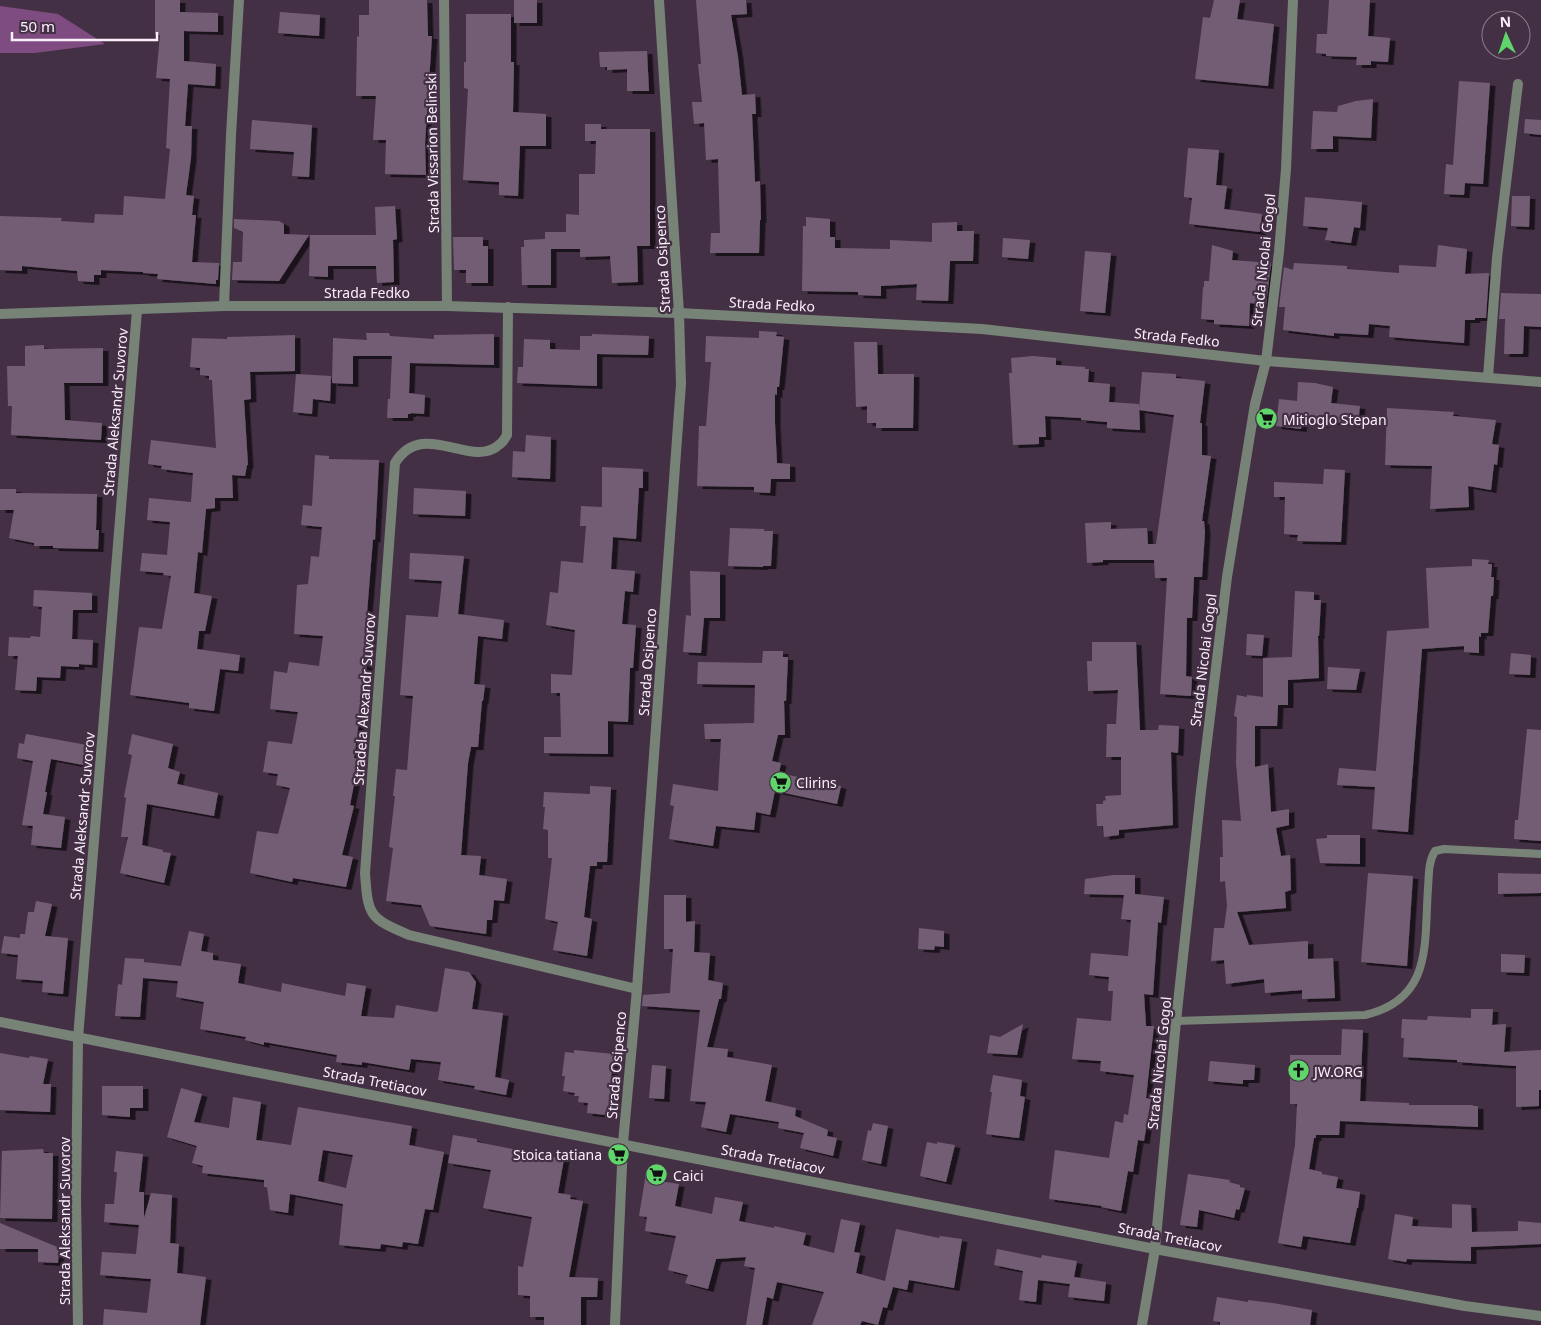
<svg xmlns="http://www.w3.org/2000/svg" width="1541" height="1325" font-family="'Noto Sans',sans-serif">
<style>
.green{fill:#7e4c80}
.building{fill:#735d74;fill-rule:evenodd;filter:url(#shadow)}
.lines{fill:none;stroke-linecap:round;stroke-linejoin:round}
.service{stroke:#788378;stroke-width:8}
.minor{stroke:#788378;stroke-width:10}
.tertiary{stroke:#788378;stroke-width:10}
.labels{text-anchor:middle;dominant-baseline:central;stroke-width:4.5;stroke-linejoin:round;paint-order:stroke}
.street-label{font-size:14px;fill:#fceffc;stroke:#443044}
.poi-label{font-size:14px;fill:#fceffc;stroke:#443044;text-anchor:start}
</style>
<defs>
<filter id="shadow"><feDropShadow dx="5.5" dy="3" stdDeviation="0" flood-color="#0009"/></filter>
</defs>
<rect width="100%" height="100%" fill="#443044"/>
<path class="green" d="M0,6L58,14L105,44L35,53H0Z"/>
<g class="building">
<path d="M155,0H180V12L218,13V32L184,31V61L216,64L215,86L188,84L185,126H192L191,158L186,195L194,196L192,215H196L192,262L219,263L218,280H216V284L157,279L158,274L143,273V272L101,270V275H94V282L78,281L77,271L22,266V271L0,270V216L62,218L61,221L94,223L95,214L123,215L124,196L165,199L170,149L166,148L170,79L156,78L160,35L155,34Z"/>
<path d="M369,0H427L428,36H432L425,144L426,175L385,174L386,140H373L376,96H356L357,36L359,37V15H369Z"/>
<rect x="514" y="0" width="23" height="23"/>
<path d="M696,0H746L747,14L731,15L738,57L742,95L755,94L756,114H752L755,182L760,181L761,220H760L759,253H710L711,233H720L718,159L706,160L704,123L694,124L692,102H702L698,64H701Z"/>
<path d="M1214,0H1240L1237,19L1274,24L1268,86L1195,79L1203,17L1210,18Z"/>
<path d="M1329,0H1370L1368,36L1390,38L1388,62L1371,61V65H1356L1357,57L1326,56V54L1316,53L1317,34H1327Z"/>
<path d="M280,12L320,15L319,36L278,33Z"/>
<path d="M466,14H511V62H514L513,112L546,114V146H520L518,196L499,195V182L463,180L468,89L464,88V62H466Z"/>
<path d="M647,51L649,91H627V69L607,70V67H600L599,52Z"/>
<path d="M1459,81L1490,83L1483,184L1465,183L1464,195L1444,194L1446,164L1453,165Z"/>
<path d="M1373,99L1371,138L1333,136V149H1311L1313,111L1337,112L1338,106L1356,101Z"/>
<path d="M1525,119L1541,120V135L1524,133Z"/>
<path d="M252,120L312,125L309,177L292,176L294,152L250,149Z"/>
<path d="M585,124H601V129H650V246H637L638,282L612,283L610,256L580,257V249H551V285H522L521,247H524V240L545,239V232H566V214L579,215V174H595L596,141H585Z"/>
<path d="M1188,148L1219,150L1216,185L1227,186L1224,209L1262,214L1260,232L1189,224L1192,198L1184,197V194Z"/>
<path d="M1512,196H1530L1529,227L1511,226Z"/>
<path d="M1305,197L1362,202L1360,228L1354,227L1351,243L1325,240L1328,228L1303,226Z"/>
<path d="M395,206L397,239L393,240L394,282L377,283L376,266H328V277L309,276L310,235H376L375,207Z"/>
<path d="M806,217L830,219V237H835V248L890,249V240L932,242V223L957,222V231H974L973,261H950L948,301L916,300L917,284L881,286V296L858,295V292L802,291L803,226H806Z"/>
<path d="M234,219L279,221L284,224V234L309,235L279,281L232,280L233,262H242L243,232L234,228Z"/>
<path d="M453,237H483V246H488V283H466V270H454Z"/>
<path d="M1003,238L1030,240L1028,259L1002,257Z"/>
<path d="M1212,245L1233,251L1232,260L1271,263L1266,305L1250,303L1249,326L1214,324V320L1201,319L1203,287H1204V281H1209Z"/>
<path d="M1438,245L1467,249L1465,274L1489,273L1486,318H1475V320H1465L1464,343L1389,337L1390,326L1369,324L1368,335L1334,333V336L1283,330L1285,307H1279L1284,267L1293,270L1294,263L1347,266V269L1399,273V265L1436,267Z"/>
<path d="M1085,251L1111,253L1105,313L1080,311Z"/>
<path d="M1501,293L1541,294V327L1524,326L1523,354H1504L1505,319H1499Z"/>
<path d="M759,331L777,332L776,336L784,337L779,387H777V395L775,394V423L777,463L790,464V479H771L770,493L754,492V487L697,486L699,426H706L711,362H705L706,336L759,338Z"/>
<path d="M366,333H389L390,336L434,339V335L494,334V365L410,363L409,393L425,395L424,414L411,413V414H408V418H387L388,399H390L392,356H353V384L332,383L333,338L367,340Z"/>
<path d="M592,334L649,336L648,355L597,354V386L517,383L518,367H523L524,339L550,340V349L580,350V336H592Z"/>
<path d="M295,335V371L250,372L251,399L244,400L248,465H247L245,476L232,475L233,498H215V508L206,509L202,553L198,552L194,593L212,596L205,631H199L197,649L240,655L238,671L220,669L214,711L189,708V703L130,695L139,627L162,629L171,576L163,575L164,573L140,571L142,553L167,555L170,522L147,520L149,498L191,502L193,473L161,469L162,466L148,464L151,440L216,448L212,380H209V376L200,375V368L190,367L192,338L227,339V337Z"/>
<path d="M854,342H877L878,374H914L913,428H876V423H867V406L856,407Z"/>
<path d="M44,345V349L103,348V383H64L65,420L102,423L101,440L11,435L12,406H8L7,366H25V346Z"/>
<path d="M1033,356L1056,358V365L1085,367V369H1089L1088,382L1110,384L1109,402L1139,404L1140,430L1107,428V422L1081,420V418L1045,416L1046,437H1039V444L1013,445L1009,373H1012L1011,358Z"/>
<path d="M1142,372L1176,374V378L1205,381L1200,423H1202V455L1211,456L1202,521H1204L1205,532L1202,577H1194L1192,618H1187L1186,676L1192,677L1191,696L1160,694L1167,578H1155L1154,560H1103V562L1087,563L1085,523L1111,522V529L1147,528L1148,544H1156L1174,415L1139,410Z"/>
<path d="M296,374L331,376L330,401L313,399L312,414L293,412Z"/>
<path d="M1298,382L1315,383L1333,387L1331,403L1360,406L1358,425L1324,421L1323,425L1302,422L1301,429L1276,426L1279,399L1297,401Z"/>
<path d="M1387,408L1454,412L1453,416L1496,420L1492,444L1499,445L1497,465L1494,464L1491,490L1468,486L1469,507L1430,509L1432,466L1385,465Z"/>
<path d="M526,435L551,437L550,479L512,477L513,451L525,452Z"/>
<path d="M315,455L329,456V459L379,460L375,540L373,539L366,625L370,626L369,650L354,758L359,759L350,805L354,806L342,855L353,857L346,887L293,878L292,882L250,873L257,831L278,834L290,788L276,785L278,774L263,772L268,741L292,744L298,712L270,709L274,671L287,673L289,662L319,666L323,636L294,634L297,585L308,584L311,556L319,557L322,527L301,525L303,505L312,506Z"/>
<path d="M602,467L643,469V488H639L636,539L613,537L611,569L635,571L633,592L625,591L622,624L636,625L633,668H630L628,722L608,721V754L544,753V737H561L560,693H551V674L572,675L575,630L546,625L550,592L558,593L561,561L583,563L586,526H580L581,506L602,507Z"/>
<path d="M1324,469L1345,470L1341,542L1297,541L1298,535L1284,534L1285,497H1274V482L1323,484Z"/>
<path d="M414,488L466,491L465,516L413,514Z"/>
<path d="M0,489H16V493L97,494L96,530H99L98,549L53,548V546H34V543L9,538L14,510H0Z"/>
<path d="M730,528L764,529V531H773L771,566H763V567L728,566Z"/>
<path d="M410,553L464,556L458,614L504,620L502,639L478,636L474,684L485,685L483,701H482L478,747H471L468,763L461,855L481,856L479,875L507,879L504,901L494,900L492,920H487L486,934L430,926L421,905L386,901L393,848L389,847L395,796H393L396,769L407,770L413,696L400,695L406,615L438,617L442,581L409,579Z"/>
<path d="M1472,559L1489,560L1488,564H1492L1491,577H1494L1493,596H1491L1488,633H1481V637L1479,636V653L1464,652V646L1422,649L1408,832L1372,829L1375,787L1337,785L1339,768L1376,771L1387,631L1429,628L1426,568L1472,566Z"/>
<path d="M690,571L720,572V618H704L701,653L683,652L686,615L691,616Z"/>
<path d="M34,590L92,593V610H73L72,639L93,640L92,665L79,664V667L61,666L60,678L37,677L36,691L15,690L18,656H8L9,637L30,638L31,636L40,637L42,607L33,606Z"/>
<path d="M1295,591L1314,592V600H1321L1319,636H1318L1319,678L1288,680V705H1278L1277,726H1255V767L1268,764L1271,812L1289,809V825L1276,828L1281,856L1290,855L1291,890L1285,892L1286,908L1237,912L1249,945L1308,941V959L1333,958L1335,998L1302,999V990L1265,993L1264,979L1226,984L1224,960L1211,961L1214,928H1224L1227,906L1225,881L1220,882V857H1223L1222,820L1241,821L1236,763L1237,717L1234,716L1237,695L1247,697V695L1263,697V658L1292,657Z"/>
<path d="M1247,634L1264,635L1262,656L1246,655Z"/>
<path d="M1092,642H1136L1140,730H1158L1159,725L1179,726L1178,753L1171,752L1173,825L1119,830V835L1104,837L1103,826H1097L1096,804H1103V801L1106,800L1105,796L1121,795V757H1106L1107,724H1116L1118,690L1088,691L1087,661H1092Z"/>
<path d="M763,651H783V657H788L786,701H784L785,735H778L772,761L781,763L779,773L841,786L837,804L775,791L770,815L756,812L754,830L716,826L713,846L669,839L674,806L670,805L673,784L718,791L721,739H705L704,724L754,723L755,685L697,684L698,662L762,663Z"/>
<path d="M1511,653L1531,655L1530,675L1509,674Z"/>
<path d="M1328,667L1360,669L1356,690L1327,689Z"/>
<path d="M1527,729L1541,730V841L1514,839L1515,820H1518Z"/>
<path d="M26,734L87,745L83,765L51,759L45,792H47L43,814L65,817L61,848L31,845L33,826L22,825L33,761L17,758L19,743L24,744Z"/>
<path d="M132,734L173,744L168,768L180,772L177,784L218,793L214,816L147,804L142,845L163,850V852L171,853L164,883L120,873L128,837H121L126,798L124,797L132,755L128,754Z"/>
<path d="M590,786L611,787L607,862H597V866H590L584,917L592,919L587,956L553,950L558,922L545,919L552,858H548V830L543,829L545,807H543L544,792L590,794Z"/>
<path d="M1327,835H1360V864L1320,863L1316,839L1327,838Z"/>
<path d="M1368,873L1413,876L1407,966L1361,962Z"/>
<path d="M1498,873L1541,874V893L1498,894Z"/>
<path d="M1113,875H1135V894L1164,897L1161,923L1158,922L1153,995L1144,994L1146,1026H1154L1146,1098L1151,1099L1144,1141L1138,1140L1133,1172L1128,1171L1121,1211L1101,1207L1102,1206L1049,1199L1055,1150L1109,1158L1115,1121L1123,1123L1124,1114L1128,1115L1134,1075L1100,1071L1101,1061L1072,1059L1077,1018L1111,1021L1113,991H1108L1109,977L1089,975L1091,953L1128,956L1131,920L1121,919L1124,895L1084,894L1085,879Z"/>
<path d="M664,895H686V922L695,921L694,952L710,953L708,980L723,983L721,999H719L707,1047L728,1049L727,1057L772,1065L765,1101L796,1108L795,1116L828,1130L827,1136L837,1138L833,1156L800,1148L804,1133L778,1128L779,1122L730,1114L726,1132L701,1127L706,1102L690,1101L700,1010L642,1006L643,995L670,993L673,949H664Z"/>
<path d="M36,901L52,904L45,936L68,938L63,994L42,992L43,981L16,979L18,955L1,953L4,936L20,938V934H25L28,912H34Z"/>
<path d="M919,928L944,931V947L935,946L934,950L918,949Z"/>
<path d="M189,931L204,934L201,951L213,953V960L241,964L238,983L281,992L282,983L345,996L347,983L366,986L361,1016L394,1018L396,1005L436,1012L438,1011L445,968L469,972L476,982L472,1009L503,1013L495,1077L509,1080L506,1095L474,1089L475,1086L438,1080L441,1062L411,1059L409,1070L362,1062V1065L336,1062L337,1055L264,1042V1045L245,1040L246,1037L200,1029L204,1002L176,997L178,981L143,978L140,1017L115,1016L118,984L122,985L125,958L144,959V962L181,966Z"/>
<path d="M1501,954L1525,955L1524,973L1501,972Z"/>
<path d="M1471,1009H1493L1492,1025L1506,1024L1504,1052L1541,1050V1090H1539V1106L1516,1107V1066L1457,1062V1060L1403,1057L1404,1038H1401L1402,1019L1427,1020L1428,1016L1471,1018Z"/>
<path d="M1023,1024L1017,1055L987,1053L990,1035L1000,1037Z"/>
<path d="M1342,1029L1363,1030L1360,1101L1409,1103V1105H1473V1106H1478V1127L1340,1121L1339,1135H1316V1138H1314L1309,1169L1322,1172V1174L1338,1177L1336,1188L1360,1192L1358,1208H1357L1350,1243L1303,1236L1301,1247L1278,1243L1295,1145L1297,1104H1290V1055H1341Z"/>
<path d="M574,1050L614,1054L610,1087V1092L615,1093L613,1108H607L606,1115L587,1113L588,1103L578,1102L579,1096H574L575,1093L563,1091L565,1076H562L565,1052L574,1053Z"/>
<path d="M0,1053L29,1058L30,1056L48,1059L43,1084H51L50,1112L0,1110Z"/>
<path d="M1210,1061L1255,1065L1254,1080H1243V1084L1208,1081Z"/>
<path d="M652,1065L666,1066L664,1099L649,1098Z"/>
<path d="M993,1075L1022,1080L1020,1096L1025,1097L1019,1138L986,1134L992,1092H990Z"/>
<path d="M102,1086H143V1108H130V1117L102,1115Z"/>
<path d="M181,1088L202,1094L194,1122L229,1128L233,1097L261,1102L256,1140L291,1145L298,1107L412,1126L409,1145L444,1152L433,1210L425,1209L418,1244L403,1242L402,1247L381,1244L380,1249L339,1245L343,1204L290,1194L288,1213L270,1210L267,1187H264V1180L202,1173L203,1166L192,1163L197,1146L167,1137ZM323,1150L353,1155L346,1188L318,1181Z"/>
<path d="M873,1123L888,1126L881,1164L862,1160L868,1130L871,1131Z"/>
<path d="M453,1135L477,1139V1142L564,1159L558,1193L571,1195L570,1199L583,1201L569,1277L598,1278L597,1297H581V1325H544V1317H530V1296L518,1295V1266L523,1267L532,1217L483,1208L491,1170L448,1163Z"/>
<path d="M927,1142L937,1144V1142L955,1145L946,1182L920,1176Z"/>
<path d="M43,1149L44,1153H53L52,1219L0,1218L2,1151Z"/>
<path d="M116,1151L143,1154L139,1192H144V1218L151,1193L172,1195L170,1243L179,1244L177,1273L206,1277L200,1325H103L104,1309L147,1313L151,1279L100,1275L102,1252L136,1254L139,1225L104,1222L105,1204H114L117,1172H114Z"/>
<path d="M646,1173L661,1176L660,1181L679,1184L675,1206L712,1214L715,1197L743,1202L739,1221L774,1228V1226L806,1233L803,1245L834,1253L841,1219L860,1223L854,1252L860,1253L856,1273L885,1281L896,1229L939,1238L940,1236L962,1239L954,1288L909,1280L907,1290L893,1287L887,1308L883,1307L878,1325L862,1321L860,1325H812L824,1292L777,1282L773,1299L767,1297L762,1325H746L755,1268L744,1266L746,1257L716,1259L708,1289L685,1283L688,1275L668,1270L676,1236L645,1231L647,1217L639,1216Z"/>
<path d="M1188,1174L1230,1180L1229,1182L1240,1185V1187L1245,1188L1239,1210L1236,1209L1234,1218L1199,1210L1197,1227L1180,1225Z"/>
<path d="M1452,1204L1471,1205L1472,1232L1518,1231V1221L1541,1223V1244L1471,1247V1261L1407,1259L1406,1262L1388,1259L1395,1214L1413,1217L1412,1226L1452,1228Z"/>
<path d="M0,1223L62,1249L59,1250L58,1263L38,1262V1249H0Z"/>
<path d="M997,1249L1041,1258L1042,1255L1077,1261L1074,1277L1106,1282L1104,1301L1068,1297L1070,1284L1038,1280L1036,1302L1019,1300L1023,1271L994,1265Z"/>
<path d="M1217,1297L1248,1302V1300L1273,1303L1312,1310L1310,1325H1220V1322L1213,1321Z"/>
</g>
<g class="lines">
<path class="service" d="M1176,1021L1365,1015C1433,999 1424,944 1428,888C1429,876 1428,862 1435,851L1444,849L1541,854"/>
<g class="minor">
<path d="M444,0L447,306"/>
<path d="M224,306L231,135L239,0"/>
<path d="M508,307L507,435C505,438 503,442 500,444C472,471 423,417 395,463L365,873C368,916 369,918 409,935L637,989"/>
<path d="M0,314L224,306H447L679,313L982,329L1266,361L1541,382"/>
<path d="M1488,377L1497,258L1518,84"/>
<path d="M78,1325L76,1198L78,1038L137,310"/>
<path d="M615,1325L623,1143L637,989L681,384L679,313L659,0"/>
<path d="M1142,1325L1155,1249L1176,1021L1201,791L1227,577L1255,404L1266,361L1279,252L1286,169L1293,0"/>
</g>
<path class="tertiary" d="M0,1022L1155,1249L1465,1306L1541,1316"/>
</g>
<defs>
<symbol id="supermarket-disc" viewBox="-11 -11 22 22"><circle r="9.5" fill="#5fd56b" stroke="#443044"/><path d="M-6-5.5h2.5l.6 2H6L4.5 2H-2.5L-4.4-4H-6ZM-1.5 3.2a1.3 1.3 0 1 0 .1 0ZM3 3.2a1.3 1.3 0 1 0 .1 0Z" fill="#111"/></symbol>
<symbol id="church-disc" viewBox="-11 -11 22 22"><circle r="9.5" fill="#5fd56b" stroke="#443044"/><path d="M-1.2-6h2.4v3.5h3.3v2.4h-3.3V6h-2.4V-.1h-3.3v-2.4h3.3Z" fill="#111"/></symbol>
</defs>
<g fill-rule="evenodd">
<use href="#supermarket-disc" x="1254" y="406" width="25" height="25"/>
<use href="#supermarket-disc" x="768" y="770" width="25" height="25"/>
<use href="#church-disc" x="1286" y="1058" width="25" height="25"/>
<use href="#supermarket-disc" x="606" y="1142" width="25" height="25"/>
<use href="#supermarket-disc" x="644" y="1162" width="25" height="25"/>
</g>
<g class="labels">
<g class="street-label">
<text transform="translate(432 153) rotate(-91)">Strada Vissarion Belinski</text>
<text transform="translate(662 259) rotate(-93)">Strada Osipenco</text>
<text transform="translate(1263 260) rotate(-84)">Strada Nicolai Gogol</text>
<text x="367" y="292">Strada Fedko</text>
<text transform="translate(772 304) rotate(3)">Strada Fedko</text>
<text transform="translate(1177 337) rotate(6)">Strada Fedko</text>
<text transform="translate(115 412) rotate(-85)">Strada Aleksandr Suvorov</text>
<text transform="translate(1203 660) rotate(-83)">Strada Nicolai Gogol</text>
<text transform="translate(647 662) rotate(-86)">Strada Osipenco</text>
<text transform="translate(364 699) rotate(-86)">Stradela Alexandr Suvorov</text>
<text transform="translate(82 816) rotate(-85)">Strada Aleksandr Suvorov</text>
<text transform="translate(1159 1063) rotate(-84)">Strada Nicolai Gogol</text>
<text transform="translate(616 1065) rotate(-85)">Strada Osipenco</text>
<text transform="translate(375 1081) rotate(11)">Strada Tretiacov</text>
<text transform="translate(773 1159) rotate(11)">Strada Tretiacov</text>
<text transform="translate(64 1221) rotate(-90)">Strada Aleksandr Suvorov</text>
<text transform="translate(1170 1237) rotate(11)">Strada Tretiacov</text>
</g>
<g class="poi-label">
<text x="1283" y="419">Mitioglo Stepan</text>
<text x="796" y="782">Clirins</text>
<text x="1314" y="1071">JW.ORG</text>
<text x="602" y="1154" text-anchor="end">Stoica tatiana</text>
<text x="673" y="1175">Caici</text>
</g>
</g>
<g transform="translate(1506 35) rotate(357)"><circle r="24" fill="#443044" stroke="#8e7c8e"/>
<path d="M0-4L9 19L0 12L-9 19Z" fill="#5fd56b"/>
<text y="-8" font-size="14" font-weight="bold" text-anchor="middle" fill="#fceffc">N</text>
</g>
<path d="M12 32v8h145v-8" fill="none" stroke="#fceffc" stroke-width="2.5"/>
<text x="20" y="32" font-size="15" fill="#fceffc" stroke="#443044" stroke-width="4" paint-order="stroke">50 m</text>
</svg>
